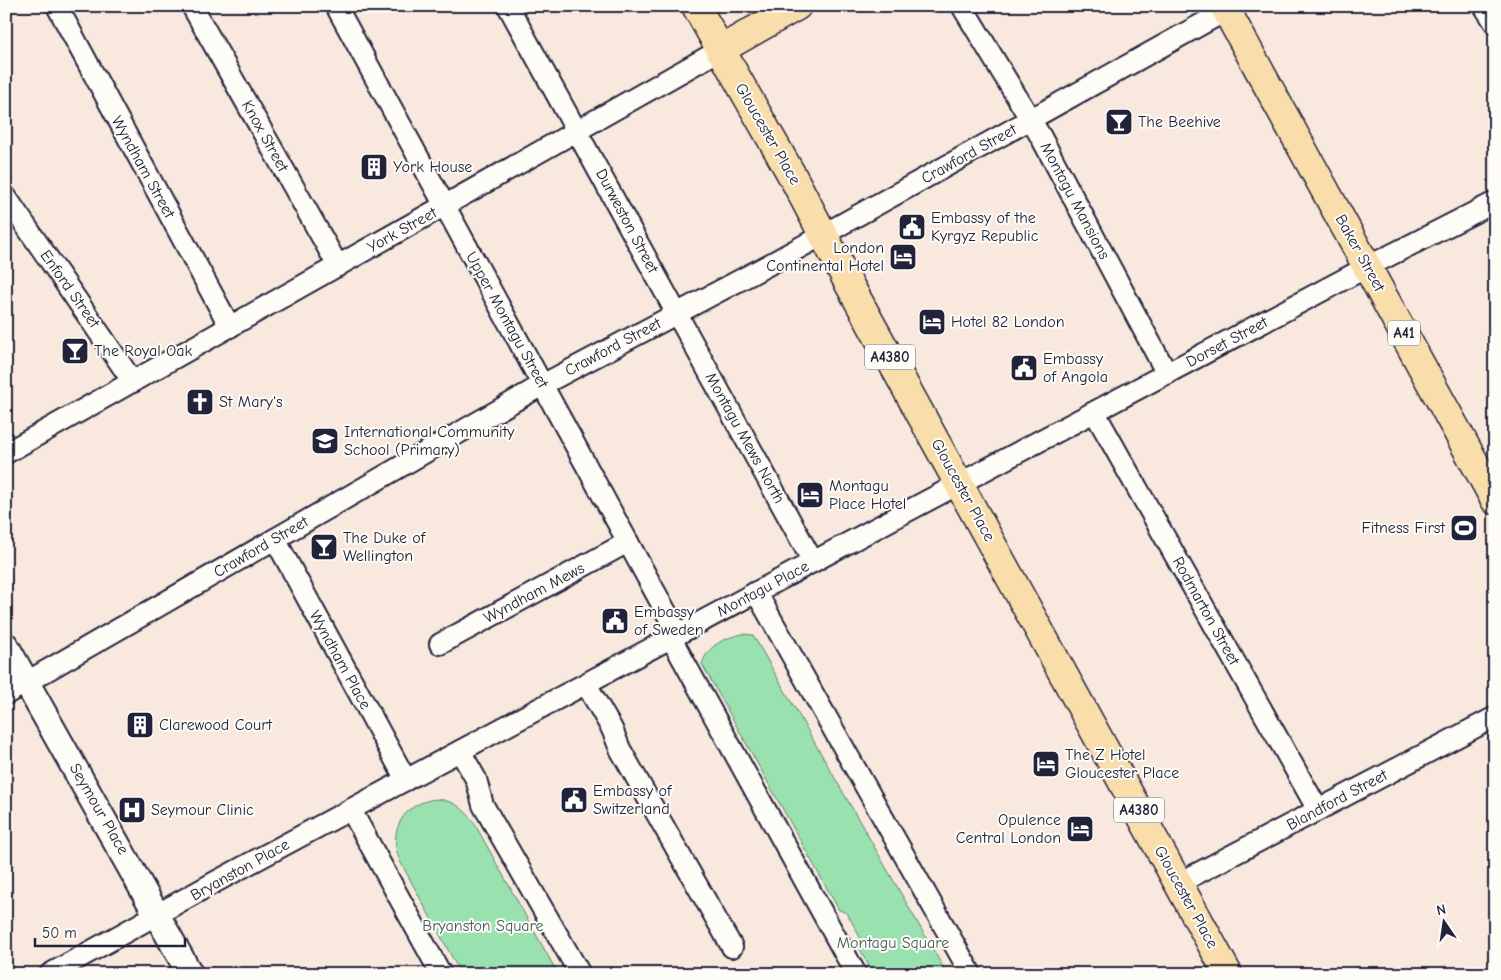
<svg xmlns="http://www.w3.org/2000/svg" width="1501" height="980" font-family="'Comic Neue',sans-serif">
<style>
.green{fill:#99e1af;stroke:#5e8275}
.lines{fill:none;stroke-linecap:round;stroke-linejoin:round}
.minor-casing{stroke:#22223b;stroke-width:24}
.tertiary-casing{stroke:#22223b;stroke-width:29}
.primary-casing{stroke:#22223b;stroke-width:31}
.minor{stroke:#fdfcf7;stroke-width:20}
.tertiary{stroke:#fdfcf7;stroke-width:25}
.primary{stroke:#f9deab;stroke-width:28}
.labels{text-anchor:middle;dominant-baseline:central;stroke-width:4;stroke-linejoin:round;paint-order:stroke}
.shield{fill:#fdfcf7;stroke:#646373;stroke-width:1}
.shield-label{font-size:15px;font-weight:bold;fill:#22223b}
.poi-label{font-size:16px;fill:#22223b;stroke:#fdfcf7;text-anchor:start}
.street-label{font-size:16px;fill:#22223b;stroke:#fdfcf7}
.park-label{font-size:16px;fill:#465b5e;stroke:#fdfcf7}
</style>
<rect width="100%" height="100%" fill="#f9e8de"/>
<filter id="ink" filterUnits="userSpaceOnUse"><feTurbulence type="fractalNoise" baseFrequency=".02" numOctaves="2"/><feDisplacementMap in="SourceGraphic" scale="10" xChannelSelector="R" yChannelSelector="G"/><feConvolveMatrix kernelMatrix="1 2 1 2 8 2 1 2 1" color-interpolation-filters="sRGB"/></filter>
<g filter="url(#ink)">
<g class="green">
<path d="M743,634L753,635L947,974H873L860,949L862,941L847,913L839,910L702,664C708,645 724,638 743,634Z"/>
<path d="M437,799C453,801 463,807 473,821L558,974H461L400,861C387,832 403,802 437,799Z"/>
</g>
<g class="lines">
<defs>
<g id="minor">
<path d="M57,6L230,327"/>
<path d="M192,6L338,266"/>
<path d="M336,6L678,634"/>
<path d="M508,6L813,562"/>
<path d="M962,6L1041,137L1167,374"/>
<path d="M1484,6L1495,23"/>
<path d="M6,197L133,382"/>
<path d="M1095,413L1318,810"/>
<path d="M6,453L720,50"/>
<path d="M275,539L406,780"/>
<path d="M756,592L971,974"/>
<path d="M671,638L856,974"/>
<path d="M440,644L628,542"/>
<path d="M586,684L612,729L620,749L732,947"/>
<path d="M6,694L542,385L772,263L1227,10"/>
<path d="M460,751L476,779L483,805L580,974"/>
<path d="M351,810L441,974"/>
<path d="M1179,883L1495,717"/>
<path d="M50,974L217,881L904,513L1367,267L1495,202"/>
</g>
<path id="tertiary" d="M6,646L190,974"/>
<g id="primary">
<path d="M696,6L794,179L849,284L1228,974"/>
<path d="M1224,6L1495,500"/>
<path d="M720,50L797,6"/>
</g>
</defs>
<use href="#minor" class="minor-casing"/>
<use href="#tertiary" class="tertiary-casing"/>
<use href="#primary" class="primary-casing"/>
<use href="#minor" class="minor"/>
<use href="#tertiary" class="tertiary"/>
<use href="#primary" class="primary"/>
</g>
</g>
<defs>
<symbol id="bar-square" viewBox="-11 -11 22 22"><rect x="-9" y="-9" width="18" height="18" rx="4" fill="#22223b" stroke="#fdfcf7"/><path d="M-6-5H6L.8 .8V4.5H3.5V6h-7V4.5H-.8V.8Z" fill="#fff"/></symbol>
<symbol id="building-square" viewBox="-11 -11 22 22"><rect x="-9" y="-9" width="18" height="18" rx="4" fill="#22223b" stroke="#fdfcf7"/><path d="M-4-6H4V6H1V3H-1V6H-4ZM-2.5-4.3h1.7v1.8h-1.7ZM.8-4.3h1.7v1.8H.8ZM-2.5-1h1.7V.8h-1.7ZM.8-1h1.7V.8H.8Z" fill="#fff"/></symbol>
<symbol id="civic-square" viewBox="-11 -11 22 22"><rect x="-9" y="-9" width="18" height="18" rx="4" fill="#22223b" stroke="#fdfcf7"/><path d="M-.6-6.5H3V-4.5H.6V-3L4-1V1h2V6H-6V1h2V-1L-.6-3ZM-1.2 2.5V6h2.4V2.5Z" fill="#fff"/></symbol>
<symbol id="hotel-square" viewBox="-11 -11 22 22"><rect x="-9" y="-9" width="18" height="18" rx="4" fill="#22223b" stroke="#fdfcf7"/><path d="M-6-4.5h1.5V1H6V5H4.5V3h-9V5H-6ZM-4 0a1.8 1.8 0 1 1 3.6 0ZM.5 0V-2.5h3Q6-2.5 6 0Z" fill="#fff"/></symbol>
<symbol id="church-square" viewBox="-11 -11 22 22"><rect x="-9" y="-9" width="18" height="18" rx="4" fill="#22223b" stroke="#fdfcf7"/><path d="M-1.2-6h2.4v3.5h3.3v2.4h-3.3V6h-2.4V-.1h-3.3v-2.4h3.3Z" fill="#fff"/></symbol>
<symbol id="school-square" viewBox="-11 -11 22 22"><rect x="-9" y="-9" width="18" height="18" rx="4" fill="#22223b" stroke="#fdfcf7"/><path d="M0-5L7-2L0 1L-7-2ZM-4 1L0 2.5L4 1V4Q0 6-4 4Z" fill="#fff"/></symbol>
<symbol id="stadium-square" viewBox="-11 -11 22 22"><rect x="-9" y="-9" width="18" height="18" rx="4" fill="#22223b" stroke="#fdfcf7"/><path d="M0-5a6.5 5 0 1 0 0 10a6.5 5 0 1 0 0-10ZM-3.5-1.8h7v3.6h-7Z" fill="#fff"/></symbol>
<symbol id="hospital-square" viewBox="-11 -11 22 22"><rect x="-9" y="-9" width="18" height="18" rx="4" fill="#22223b" stroke="#fdfcf7"/><path d="M-5-5h3v3.5h4V-5h3V5h-3V1.5h-4V5h-3Z" fill="#fff"/></symbol>
</defs>
<g fill-rule="evenodd">
<use href="#bar-square" x="1103" y="106" width="32" height="32"/>
<use href="#building-square" x="358" y="151" width="32" height="32"/>
<use href="#civic-square" x="896" y="211" width="32" height="32"/>
<use href="#hotel-square" x="887" y="241" width="32" height="32"/>
<use href="#hotel-square" x="916" y="306" width="32" height="32"/>
<use href="#bar-square" x="59" y="335" width="32" height="32"/>
<use href="#civic-square" x="1008" y="352" width="32" height="32"/>
<use href="#church-square" x="184" y="386" width="32" height="32"/>
<use href="#school-square" x="309" y="425" width="32" height="32"/>
<use href="#hotel-square" x="794" y="479" width="32" height="32"/>
<use href="#stadium-square" x="1448" y="512" width="32" height="32"/>
<use href="#bar-square" x="308" y="531" width="32" height="32"/>
<use href="#civic-square" x="599" y="605" width="32" height="32"/>
<use href="#building-square" x="124" y="709" width="32" height="32"/>
<use href="#hotel-square" x="1030" y="748" width="32" height="32"/>
<use href="#civic-square" x="558" y="784" width="32" height="32"/>
<use href="#hospital-square" x="116" y="794" width="32" height="32"/>
<use href="#hotel-square" x="1064" y="813" width="32" height="32"/>
</g>
<g class="labels">
<g class="shield">
<rect x="1388" y="320.5" width="32" height="25" rx="4"/>
<rect x="865" y="344.5" width="50" height="25" rx="4"/>
<rect x="1114" y="797.5" width="50" height="25" rx="4"/>
</g>
<g class="shield-label">
<text x="1404" y="333">A41</text>
<text x="890" y="357">A4380</text>
<text x="1139" y="810">A4380</text>
</g>
<g class="poi-label">
<text x="1138" y="122">The Beehive</text>
<text x="393" y="167">York House</text>
<text x="931" y="218">Embassy of the<tspan x="931" dy="18">Kyrgyz Republic</tspan></text>
<text x="884" y="248" text-anchor="end">London<tspan x="884" dy="18">Continental Hotel</tspan></text>
<text x="951" y="322">Hotel 82 London</text>
<text x="94" y="351">The Royal Oak</text>
<text x="1043" y="359">Embassy<tspan x="1043" dy="18">of Angola</tspan></text>
<text x="219" y="402">St Mary's</text>
<text x="344" y="432">International Community<tspan x="344" dy="18">School (Primary)</tspan></text>
<text x="829" y="486">Montagu<tspan x="829" dy="18">Place Hotel</tspan></text>
<text x="1445" y="528" text-anchor="end">Fitness First</text>
<text x="343" y="538">The Duke of<tspan x="343" dy="18">Wellington</tspan></text>
<text x="634" y="612">Embassy<tspan x="634" dy="18">of Sweden</tspan></text>
<text x="159" y="725">Clarewood Court</text>
<text x="1065" y="755">The Z Hotel<tspan x="1065" dy="18">Gloucester Place</tspan></text>
<text x="593" y="791">Embassy of<tspan x="593" dy="18">Switzerland</tspan></text>
<text x="151" y="810">Seymour Clinic</text>
<text x="1061" y="820" text-anchor="end">Opulence<tspan x="1061" dy="18">Central London</tspan></text>
</g>
<g class="street-label">
<text transform="translate(768 134) rotate(60)">Gloucester Place</text>
<text transform="translate(265 136) rotate(61)">Knox Street</text>
<text transform="translate(969 154) rotate(-29)">Crawford Street</text>
<text transform="translate(143 167) rotate(61)">Wyndham Street</text>
<text transform="translate(1075 201) rotate(62)">Montagu Mansions</text>
<text transform="translate(627 221) rotate(62)">Durweston Street</text>
<text transform="translate(402 230) rotate(-29)">York Street</text>
<text transform="translate(1360 253) rotate(61)">Baker Street</text>
<text transform="translate(70 289) rotate(55)">Enford Street</text>
<text transform="translate(507 320) rotate(61)">Upper Montagu Street</text>
<text transform="translate(1227 342) rotate(-28)">Dorset Street</text>
<text transform="translate(613 347) rotate(-28)">Crawford Street</text>
<text transform="translate(745 438) rotate(61)">Montagu Mews North</text>
<text transform="translate(963 490) rotate(61)">Gloucester Place</text>
<text transform="translate(261 547) rotate(-30)">Crawford Street</text>
<text transform="translate(763 589) rotate(-28)">Montagu Place</text>
<text transform="translate(534 593) rotate(-28)">Wyndham Mews</text>
<text transform="translate(1206 611) rotate(61)">Rodmarton Street</text>
<text transform="translate(340 660) rotate(61)">Wyndham Place</text>
<text transform="translate(1337 800) rotate(-28)">Blandford Street</text>
<text transform="translate(99 809) rotate(60)">Seymour Place</text>
<text transform="translate(240 870) rotate(-29)">Bryanston Place</text>
<text transform="translate(1186 897) rotate(61)">Gloucester Place</text>
</g>
<g class="park-label">
<text x="483" y="926">Bryanston Square</text>
<text x="893" y="943">Montagu Square</text>
</g>
</g>
<rect width="1501" height="980" fill="none" stroke="#fdfcf7" stroke-width="25"/>
<rect x="12" y="12" width="1476" height="955" fill="none" stroke="#22223b" stroke-width="2" filter="url(#ink)"/>
<g transform="translate(1444 922) rotate(347)" stroke="#fdfcf7" stroke-width="4" paint-order="stroke">
<path d="M0-4L9 19L0 12L-9 19Z" fill="#22223b"/>
<text y="-8" font-size="14" font-weight="bold" text-anchor="middle" fill="#22223b">N</text>
</g>
<path d="M35 938v8h150v-8" fill="none" stroke="#22223b" stroke-width="2.5"/>
<text x="42" y="938" font-size="15" fill="#22223b" stroke="#fdfcf7" stroke-width="4" paint-order="stroke">50 m</text>
</svg>
